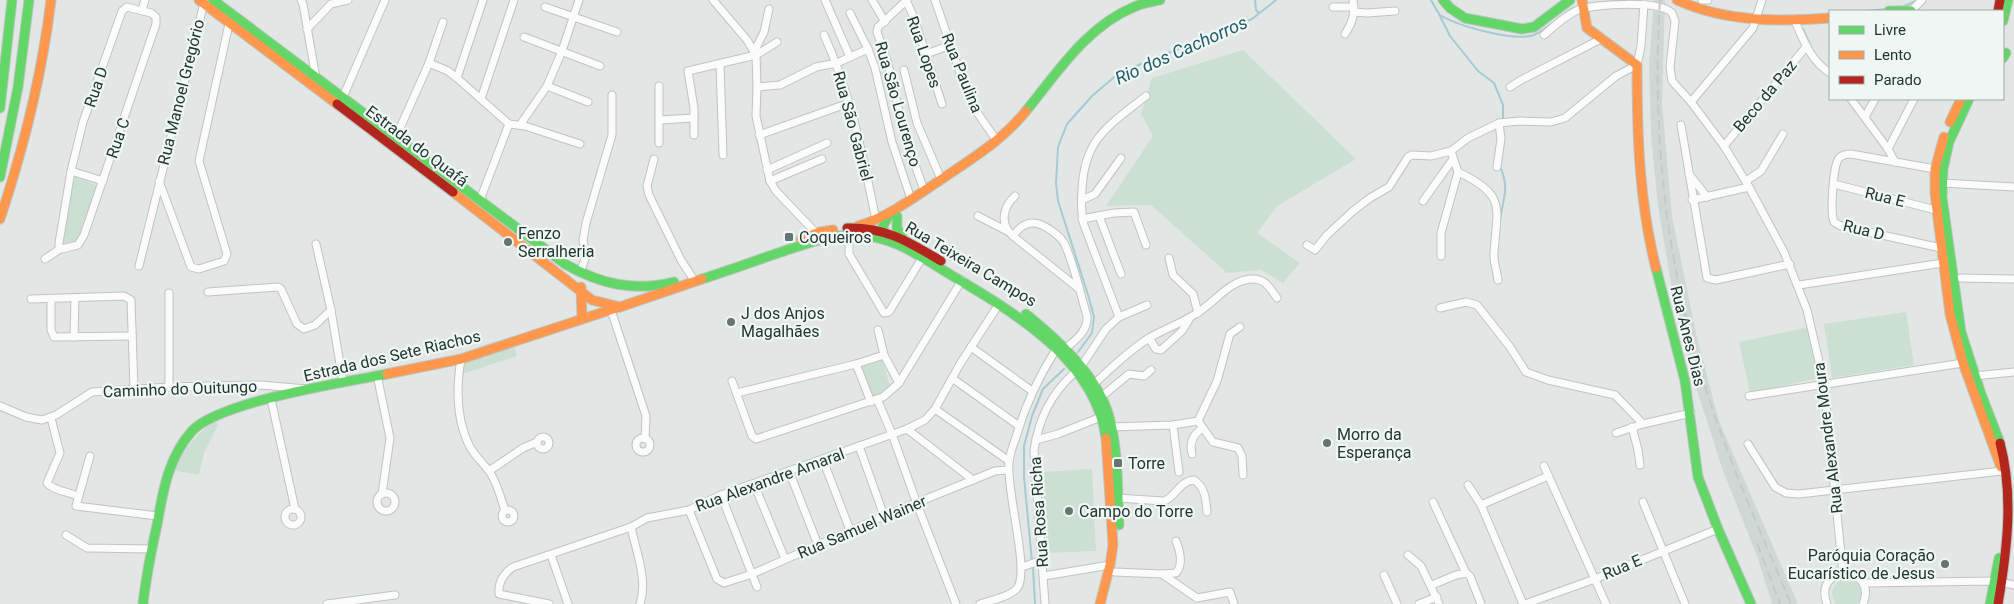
<svg xmlns="http://www.w3.org/2000/svg" width="2014" height="604" font-family="Roboto,sans-serif">
<style>
.built{fill:#d0d8d5}
.green{fill:#ccdfd3}
.lines{fill:none;stroke-linecap:round;stroke-linejoin:round}
.stream{stroke:#a6cad1;stroke-width:2}
.street-casing{stroke:#bfc4c2;stroke-width:9}
.fast-casing{stroke:#bec4c2;stroke-width:11}
.slow-casing{stroke:#bec4c2;stroke-width:11}
.jam-casing{stroke:#bec4c2;stroke-width:11}
.street{stroke:#fbfbfb;stroke-width:7}
.fast{stroke:#63d668;stroke-width:9}
.slow{stroke:#ff974d;stroke-width:9}
.jam{stroke:#b3261e;stroke-width:9}
.rail{stroke:#c6c9c8;stroke-width:2;stroke-dasharray:10 5;stroke-linecap:butt}
.poi-dot{fill:#657571;stroke:#eff6f3;stroke-width:2}
.labels{text-anchor:middle;dominant-baseline:central;stroke-width:4.5;stroke-linejoin:round;paint-order:stroke}
.street-label{font-size:16px;fill:#223732;stroke:#eff6f3}
.poi-label{font-size:16px;fill:#223732;stroke:#eff6f3;text-anchor:start}
.water-label{font-size:18px;font-style:italic;fill:#235d6c;stroke:#eff6f3}
</style>
<rect width="100%" height="100%" fill="#e2e7e5"/>
<path class="built" d="M1654,0H1665L1662,103L1672,216L1697,338L1719,421L1798,604H1772L1757,556L1723,471L1693,378L1672,289L1658,206L1651,135L1649,64Z"/>
<g class="green">
<path d="M1243,50L1356,159L1277,206L1257,233L1300,263L1283,283L1261,270L1227,273L1151,205L1106,206L1153,136L1141,114L1152,78Z"/>
<path d="M74,176L98,186L79,241C73,245 69,247 61,244L71,184Z"/>
<path d="M1906,312L1914,365L1832,378L1824,324Z"/>
<path d="M1809,327L1819,378L1750,393L1739,342Z"/>
<path d="M514,345L517,356L463,374V361Z"/>
<path d="M882,360L891,389L872,397L862,366Z"/>
<path d="M216,419L218,425L204,453L199,475L173,470C185,449 197,433 216,419Z"/>
<path d="M1092,469L1096,551L1046,553L1043,472Z"/>
<path d="M1843,579C1858,578 1866,592 1857,604H1836C1829,594 1832,584 1843,579Z"/>
</g>
<g class="lines">
<g class="stream">
<path d="M1255,0L1256,10L1259,13"/>
<path d="M1431,0L1437,11"/>
<path d="M1902,7L1918,0"/>
<path d="M1437,10L1450,36L1478,71L1494,83L1503,105V129"/>
<path d="M1865,11L1887,9"/>
<path d="M1440,15C1458,26 1514,42 1534,35C1548,29 1560,16 1573,8L1577,7"/>
<path d="M1803,29L1811,47"/>
<path d="M1500,166C1510,190 1503,197 1500,221"/>
<path d="M1078,352L1092,333L1094,317L1089,298L1058,201L1056,183L1058,147L1067,124L1092,96L1119,73L1252,19L1276,0"/>
<path d="M1032,562L1024,477V446L1032,416L1043,389L1064,369"/>
<path d="M1033,567L1035,604"/>
</g>
<defs>
<g id="street">
<path d="M301,0L303,4L316,78"/>
<path d="M713,0L747,40L756,55L757,87L756,116L770,181L776,191L816,233"/>
<path d="M825,0L850,57"/>
<path d="M872,0L885,22"/>
<path d="M906,0L914,18L942,104"/>
<path d="M907,0L878,27L877,32L888,64L905,137L924,190"/>
<path d="M935,0L967,93L974,108L997,141"/>
<path d="M1702,0H1708"/>
<path d="M127,7L151,13L156,17V24L84,235L78,245L62,249L59,248V243L71,171L83,122L122,11Z"/>
<path d="M545,7L617,32"/>
<path d="M1333,7H1354"/>
<path d="M142,10L145,0"/>
<path d="M1911,11L1922,0"/>
<path d="M1354,12L1367,13L1395,11"/>
<path d="M850,13L868,49L875,68L892,142L911,199"/>
<path d="M1794,19C1804,41 1810,60 1830,73"/>
<path d="M307,29L331,4L348,0"/>
<path d="M1345,34C1353,22 1355,13 1353,0"/>
<path d="M824,35C851,94 863,157 876,220"/>
<path d="M1544,35C1554,26 1565,16 1578,10C1595,4 1659,0 1672,13L1675,21L1670,67L1672,81L1691,102L1724,146L1749,187L1784,252L1807,310L1824,383L1843,574"/>
<path d="M524,37L600,66"/>
<path d="M754,52L764,32L769,9"/>
<path d="M926,54L951,45"/>
<path d="M429,63L448,71L457,78L509,124L525,126L580,144"/>
<path d="M720,65L723,155"/>
<path d="M904,70L917,123L941,179"/>
<path d="M457,78L483,0"/>
<path d="M547,86L588,102"/>
<path d="M757,87L780,85L816,67L837,63L868,49"/>
<path d="M1510,87L1521,80L1601,39"/>
<path d="M343,97L385,0"/>
<path d="M481,99L514,0"/>
<path d="M1851,99L1888,149L1895,162"/>
<path d="M1691,102L1753,28L1762,0"/>
<path d="M1865,117L1875,99"/>
<path d="M660,120L694,118"/>
<path d="M520,125L547,86L562,51L579,0"/>
<path d="M1681,125L1707,278L1716,280L1790,264"/>
<path d="M694,135V108L688,71L756,55L777,42"/>
<path d="M759,135L849,103"/>
<path d="M396,137L429,63L443,22"/>
<path d="M659,143V86"/>
<path d="M1724,146L1806,47"/>
<path d="M1888,149L1914,99"/>
<path d="M654,159L647,186L649,195L681,260L692,277"/>
<path d="M1497,167L1501,139L1499,123"/>
<path d="M1935,169L1851,154C1847,154 1842,155 1839,158C1833,166 1830,212 1834,222L1841,226L1941,248"/>
<path d="M767,170L827,143"/>
<path d="M71,171L103,181"/>
<path d="M1689,174L1707,197"/>
<path d="M159,181L191,267L199,269L224,261L227,254L199,161L229,24"/>
<path d="M770,181L822,159"/>
<path d="M1746,181L1761,171L1783,134"/>
<path d="M1942,183L2014,187"/>
<path d="M1834,184L1936,210"/>
<path d="M480,200L509,124"/>
<path d="M1082,200L1095,194L1121,158"/>
<path d="M1692,200L1749,187"/>
<path d="M1423,201L1453,159"/>
<path d="M978,216L1009,232"/>
<path d="M1099,216L1121,274"/>
<path d="M1082,219L1114,213L1134,212L1146,245"/>
<path d="M849,234V254L884,313L889,312L922,258"/>
<path d="M1013,236C999,224 1003,207 1015,196"/>
<path d="M316,244L331,310L343,382"/>
<path d="M1307,245L1315,250L1327,235L1353,211L1370,198L1389,187L1408,157L1412,155L1431,156L1451,151"/>
<path d="M1441,256V233L1458,172"/>
<path d="M1169,258L1173,275L1193,294L1198,313"/>
<path d="M45,259L60,249"/>
<path d="M139,266L204,3"/>
<path d="M580,273L586,256L583,240L586,223L612,135V95"/>
<path d="M1961,278L2014,279"/>
<path d="M1498,280C1497,271 1493,261 1494,253C1497,207 1507,195 1458,172L1451,151L1468,138L1499,123L1520,121L1551,122L1565,118L1616,76L1637,65L1641,46L1644,4"/>
<path d="M1799,285L1943,263"/>
<path d="M208,292L278,287L281,289L297,324L304,329L315,325L331,310"/>
<path d="M169,293V387"/>
<path d="M31,299L124,296L131,300L134,389"/>
<path d="M51,299V330L54,337L132,336"/>
<path d="M1440,308L1466,302L1477,305L1510,347L1526,372L1548,380L1615,395L1643,424"/>
<path d="M611,310L646,416L645,439"/>
<path d="M1119,317L1084,225C1081,213 1081,202 1082,190C1084,139 1108,126 1146,96"/>
<path d="M878,330L884,355L899,383"/>
<path d="M74,337L75,298"/>
<path d="M1149,338L1156,349L1161,350L1182,331L1190,318"/>
<path d="M971,347L1032,391"/>
<path d="M1064,350C1075,340 1088,332 1087,316C1080,293 1075,267 1065,245C1063,239 1057,235 1052,231C1037,220 1025,219 1013,236L1078,288"/>
<path d="M461,359C456,389 456,420 470,447C475,456 483,463 489,471C497,482 501,498 505,511"/>
<path d="M856,364L871,402"/>
<path d="M1080,368L1106,329L1119,317L1147,305"/>
<path d="M377,375L390,438L382,494"/>
<path d="M1974,376L2014,372"/>
<path d="M952,378L1019,426"/>
<path d="M732,381L752,436L756,439L883,397L899,383L962,280"/>
<path d="M1093,385C1111,368 1129,351 1149,338C1166,328 1185,322 1200,311C1217,300 1229,281 1251,279C1265,278 1270,288 1277,298"/>
<path d="M737,393L856,364L884,355"/>
<path d="M1749,396L1963,363"/>
<path d="M1101,397L1129,374L1144,376L1151,370"/>
<path d="M271,399L295,509"/>
<path d="M877,399L892,434L917,504L956,604"/>
<path d="M0,406L26,417L42,420L56,415L92,392L169,387L261,385L306,389"/>
<path d="M935,409L1009,461"/>
<path d="M51,418L60,453L47,483C52,490 69,492 77,496"/>
<path d="M1198,421L1213,442L1238,448L1242,456L1243,475"/>
<path d="M1173,425L1179,472"/>
<path d="M1111,427L1173,425L1198,421L1217,381L1230,334L1240,327"/>
<path d="M1632,427L1638,450L1640,465"/>
<path d="M907,429L973,480"/>
<path d="M1616,433L1643,424L1691,413"/>
<circle cx="543" cy="443" r="6"/>
<circle cx="643" cy="445" r="7"/>
<path d="M1036,440L1058,434L1101,417"/>
<path d="M1748,444L1775,487L1786,493L1799,494L2002,471"/>
<path d="M859,446L884,516"/>
<path d="M1192,454C1189,442 1193,434 1203,428"/>
<path d="M90,456L76,506L158,516"/>
<path d="M823,460L850,530"/>
<path d="M1544,466L1606,604"/>
<path d="M489,471L523,448L537,442"/>
<path d="M789,471L818,545"/>
<path d="M754,484L785,559"/>
<path d="M1468,485L1481,505L1523,604"/>
<circle cx="386" cy="502" r="9"/>
<path d="M721,495L757,587"/>
<path d="M1117,498L1164,501C1176,497 1179,481 1194,480C1205,487 1206,499 1207,512"/>
<path d="M1433,502L1466,573"/>
<path d="M1643,502L1685,604"/>
<path d="M1481,505L1548,476"/>
<circle cx="293" cy="517" r="8"/>
<circle cx="508" cy="516" r="6"/>
<path d="M689,510L717,579L724,583L752,574L884,516L995,471L1008,470"/>
<path d="M631,527C636,551 648,580 640,604"/>
<path d="M66,535L87,548L152,549"/>
<path d="M551,555L568,604"/>
<path d="M1408,555L1421,566L1439,604"/>
<path d="M1022,567L1042,560"/>
<path d="M1115,572L1162,574L1197,598L1230,592L1234,604"/>
<path d="M1162,574L1176,573C1183,565 1180,551 1176,541"/>
<path d="M1384,575L1397,604"/>
<path d="M1044,576L1110,565"/>
<path d="M1863,583L1995,581L2014,585"/>
<path d="M1432,585L1456,575L1466,573L1470,576L1481,604"/>
<path d="M327,604L395,595"/>
<path d="M549,604L499,594C498,583 503,574 513,567L631,527L647,518L689,510L721,495L907,429L925,420L935,409L960,364L999,304"/>
<path d="M980,604C991,600 1011,597 1018,587C1029,567 1006,491 1009,462C1010,454 1013,445 1016,437C1025,406 1038,378 1055,351"/>
<path d="M1045,604L1034,450C1039,418 1051,394 1075,372"/>
<path d="M1419,604L1437,597"/>
<path d="M1525,604L1595,579L1718,529"/>
<path d="M1827,604C1812,564 1879,565 1863,604"/>
</g>
<g id="fast">
<path d="M213,0L565,264C600,284 634,292 674,282"/>
<path d="M1443,0L1450,8L1465,18L1522,29L1534,27L1570,0"/>
<path d="M1889,11H1911"/>
<path d="M2003,21L2008,0"/>
<path d="M2003,58L2006,53"/>
<path d="M1969,99L1949,142L1943,169L1942,197L1961,332L1981,394L2000,443"/>
<path d="M0,108L12,0"/>
<path d="M1026,111C1057,73 1087,26 1134,7C1142,3 1151,2 1160,0"/>
<path d="M0,177L18,87L29,0"/>
<path d="M897,216V228L902,237"/>
<path d="M884,234L883,226L890,213"/>
<path d="M1656,268L1685,381L1698,477L1718,529L1751,604"/>
<path d="M702,279C727,271 752,262 778,253C803,245 827,235 855,235C892,235 921,257 951,275C1013,312 1095,359 1106,438"/>
<path d="M1026,314C1057,339 1093,372 1107,410C1119,446 1117,488 1119,525"/>
<path d="M143,604C146,577 151,552 157,525C163,491 168,458 192,431C218,402 345,382 387,374"/>
<path d="M1990,604L1999,558"/>
</g>
<g id="slow">
<path d="M199,0L337,104"/>
<path d="M1582,0L1587,28L1637,65C1637,133 1639,202 1656,268"/>
<path d="M1677,0C1725,22 1778,22 1830,18"/>
<path d="M1950,122L1961,99"/>
<path d="M1944,137L1935,169V194L1950,314L1963,363L2001,467"/>
<path d="M453,192L592,300L620,307L702,279"/>
<path d="M0,219C24,147 42,75 51,0"/>
<path d="M858,226C888,217 913,198 939,181C971,159 1002,141 1026,111"/>
<path d="M801,239L820,232L833,230"/>
<path d="M581,287L582,318"/>
<path d="M387,374L461,359L619,307"/>
<path d="M1100,604L1110,565L1113,545L1106,438"/>
</g>
<g id="jam">
<path d="M1998,11L2000,0"/>
<path d="M337,104L453,192"/>
<path d="M847,228C886,227 909,242 941,261"/>
<path d="M1998,604C2007,551 2014,495 2000,443"/>
</g>
</defs>
<use href="#street" class="street-casing"/>
<use href="#fast" class="fast-casing"/>
<use href="#slow" class="slow-casing"/>
<use href="#jam" class="jam-casing"/>
<use href="#street" class="street"/>
<use href="#fast" class="fast"/>
<use href="#slow" class="slow"/>
<use href="#jam" class="jam"/>
<g class="rail">
<path d="M1660,0C1652,121 1664,244 1697,360C1721,444 1757,524 1791,604"/>
<path d="M1757,543L1780,604"/>
</g>
</g>
<g class="poi-dot">
<rect x="784" y="232" width="10" height="10" rx="2.5"/>
<circle cx="508" cy="242" r="5"/>
<circle cx="731" cy="322" r="5"/>
<circle cx="1327" cy="443" r="5"/>
<rect x="1113" y="458" width="10" height="10" rx="2.5"/>
<circle cx="1069" cy="511" r="5"/>
<circle cx="1945" cy="564" r="5"/>
</g>
<g class="labels">
<g class="street-label">
<text transform="translate(924 52) rotate(71)">Rua Lopes</text>
<text transform="translate(962 73) rotate(68)">Rua Paulina</text>
<text transform="translate(96 87) rotate(-71)">Rua D</text>
<text transform="translate(181 92) rotate(-76)">Rua Manoel Gregório</text>
<text transform="translate(1765 96) rotate(-50)">Beco da Paz</text>
<text transform="translate(898 104) rotate(74)">Rua São Lourenço</text>
<text transform="translate(853 126) rotate(75)">Rua São Gabriel</text>
<text transform="translate(118 138) rotate(-71)">Rua C</text>
<text transform="translate(417 146) rotate(37)">Estrada do Quafá</text>
<text transform="translate(1885 197) rotate(14)">Rua E</text>
<text transform="translate(1864 230) rotate(14)">Rua D</text>
<text transform="translate(971 264) rotate(31)">Rua Teixeira Campos</text>
<text transform="translate(1688 336) rotate(76)">Rua Anes Dias</text>
<text transform="translate(392 356) rotate(-13)">Estrada dos Sete Riachos</text>
<text transform="translate(180 389) rotate(-2)">Caminho do Ouitungo</text>
<text transform="translate(1828 438) rotate(-97)">Rua Alexandre Moura</text>
<text transform="translate(770 480) rotate(-20)">Rua Alexandre Amaral</text>
<text transform="translate(1039 512) rotate(-94)">Rua Rosa Richa</text>
<text transform="translate(862 527) rotate(-23)">Rua Samuel Wainer</text>
<text transform="translate(1622 567) rotate(-23)">Rua E</text>
</g>
<g class="poi-label">
<text x="518" y="233">Fenzo<tspan x="518" dy="18">Serralheria</tspan></text>
<text x="799" y="237">Coqueiros</text>
<text x="741" y="313">J dos Anjos<tspan x="741" dy="18">Magalhães</tspan></text>
<text x="1337" y="434">Morro da<tspan x="1337" dy="18">Esperança</tspan></text>
<text x="1128" y="463">Torre</text>
<text x="1079" y="511">Campo do Torre</text>
<text x="1935" y="555" text-anchor="end">Paróquia Coração<tspan x="1935" dy="18">Eucarístico de Jesus</tspan></text>
</g>
<g class="water-label">
<text transform="translate(1181 50) rotate(-24)">Rio dos Cachorros</text>
</g>
</g>
<rect x="1829" y="10" width="175" height="90" fill="#eff6f3" stroke="#9daaa6"/>
<rect x="1839" y="26" width="25" height="8" fill="#63d668" stroke="#9daaa6"/>
<text x="1874" y="35" font-size="15" fill="#223732">Livre</text>
<rect x="1839" y="51" width="25" height="8" fill="#ff974d" stroke="#9daaa6"/>
<text x="1874" y="60" font-size="15" fill="#223732">Lento</text>
<rect x="1839" y="76" width="25" height="8" fill="#b3261e" stroke="#9daaa6"/>
<text x="1874" y="85" font-size="15" fill="#223732">Parado</text>
</svg>
